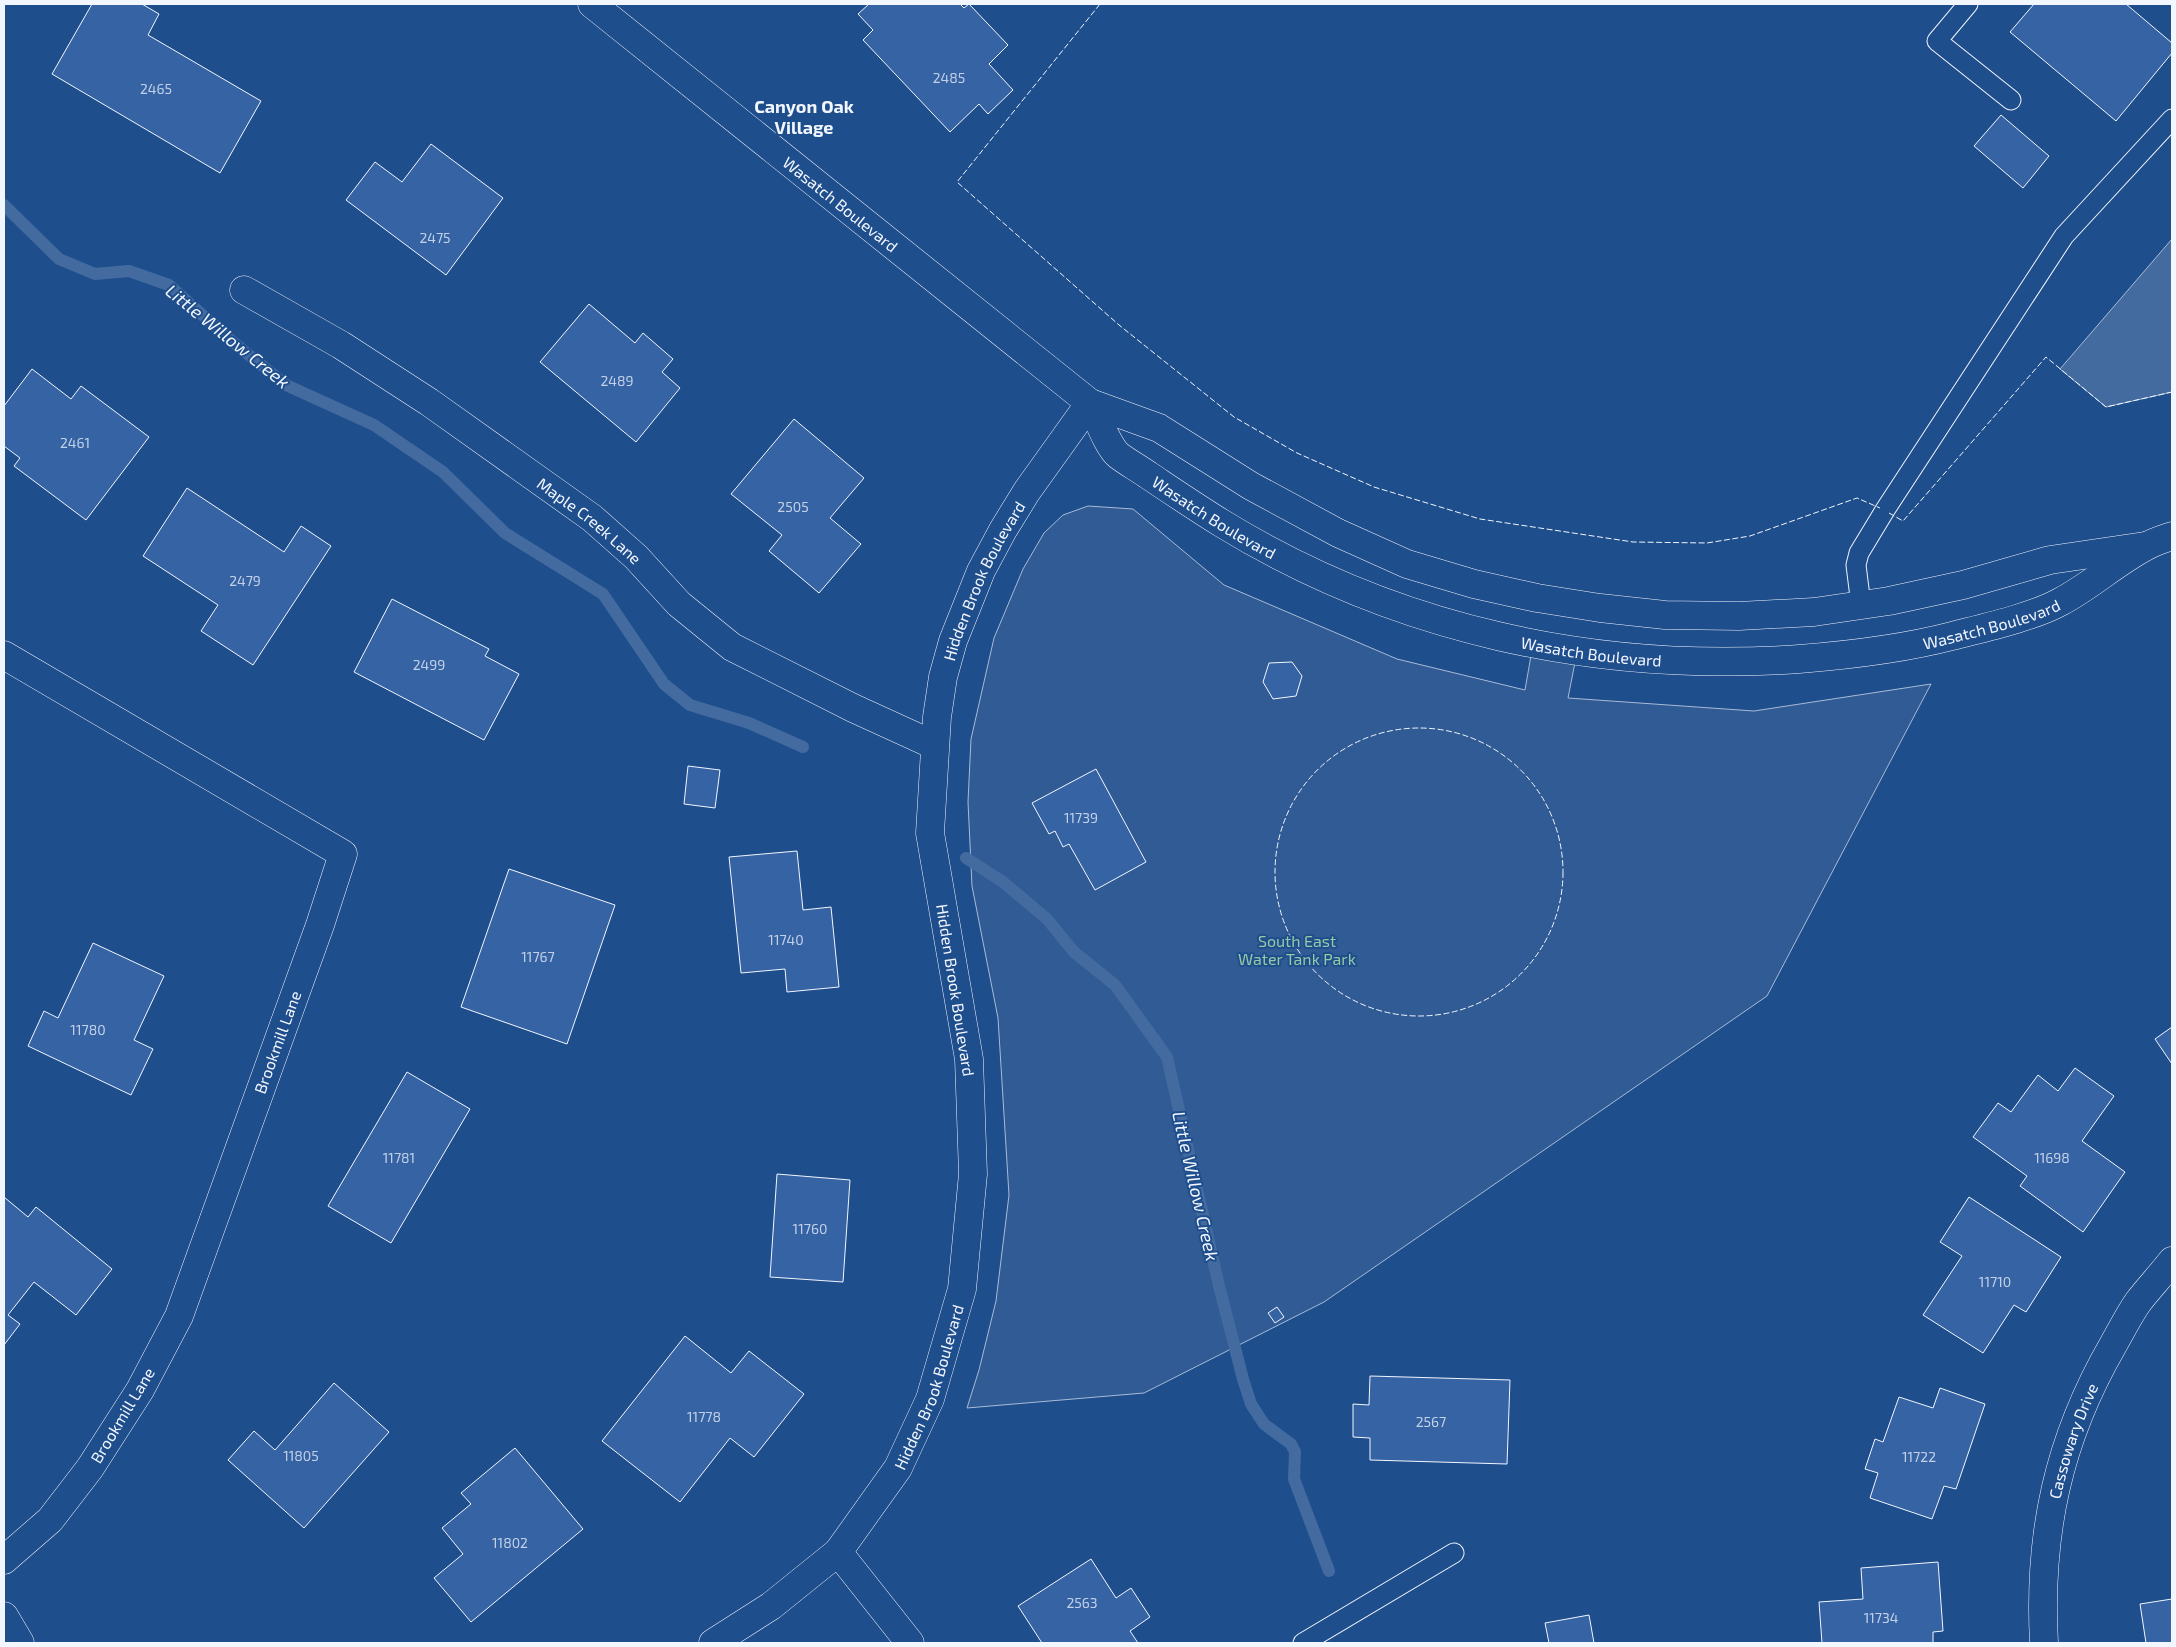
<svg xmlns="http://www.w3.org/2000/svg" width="2176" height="1647" font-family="'Exo 2',sans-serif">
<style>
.built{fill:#305b95;stroke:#a8bbd7}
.water{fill:#446ba0;stroke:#a8bbd7}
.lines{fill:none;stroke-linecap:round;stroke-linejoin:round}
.stream{stroke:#446ba0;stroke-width:12}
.building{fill:#3563a3;stroke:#f2f6ff}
.service-casing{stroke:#f2f6ff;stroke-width:21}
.minor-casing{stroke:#f2f6ff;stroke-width:29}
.secondary-casing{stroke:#f2f6ff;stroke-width:29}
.service{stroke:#1f4e8c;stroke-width:19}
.minor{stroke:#1f4e8c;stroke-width:28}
.secondary{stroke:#1f4e8c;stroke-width:28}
.fence{stroke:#f2f6ff;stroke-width:1;stroke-dasharray:6 2.5;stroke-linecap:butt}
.labels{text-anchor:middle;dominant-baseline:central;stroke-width:4;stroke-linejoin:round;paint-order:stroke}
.number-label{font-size:14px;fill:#c3d1e8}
.street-label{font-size:16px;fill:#f2f6ff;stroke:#1f4e8c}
.park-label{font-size:16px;fill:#97c8a6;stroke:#1f4e8c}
.neighbourhood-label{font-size:18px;font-weight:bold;fill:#f2f6ff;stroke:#1f4e8c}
.water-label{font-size:18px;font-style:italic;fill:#f2f6ff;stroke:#1f4e8c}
</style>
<rect width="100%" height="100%" fill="#1f4e8c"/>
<path class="built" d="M1088,506L1133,509L1224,585L1397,659L1525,690L1533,644L1577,652L1568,698L1754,711L1931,684L1767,996L1324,1302L1144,1393L967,1408L979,1370L996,1301L1009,1195L998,1018L972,886L968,802L971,739L994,638L1023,569L1044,533L1063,515Z"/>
<path class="water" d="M2172,239V392L2106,407L2060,369Z"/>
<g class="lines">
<g class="stream">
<path d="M4,205L59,259L95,274L129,271L169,285L228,338L286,385L374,425L443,472L505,533L603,594L664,684L690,705L749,723L803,747"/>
<path d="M966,858L1003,882L1047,919L1074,952L1115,985L1167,1057L1219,1286L1243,1379L1251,1404L1264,1424L1291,1444L1295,1452L1294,1479L1329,1571"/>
</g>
</g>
<g class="building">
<path d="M92,4H142L159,14L148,35L261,101L220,173L52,74Z"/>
<path d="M869,4H960L964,8L969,4L1008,45L989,64L1013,90L988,114L979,104L950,132L863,40L873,30L858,14Z"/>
<path d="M2034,4H2126L2172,43V53L2116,121L2010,32Z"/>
<path d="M2001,115L2049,156L2023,188L1974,146Z"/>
<path d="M431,144L503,198L446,275L346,200L375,162L402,182Z"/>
<path d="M589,304L635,343L643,333L673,359L662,372L680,388L636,442L540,362Z"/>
<path d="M32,369L71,399L81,386L149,437L86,520L14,466L20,458L4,446V406Z"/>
<path d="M794,419L864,478L830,518L861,544L819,593L769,551L782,535L731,494Z"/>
<path d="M187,488L284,552L301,526L331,546L253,665L201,631L218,605L143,556Z"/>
<path d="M392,599L489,649L485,656L519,674L484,740L354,672Z"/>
<path d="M1292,662L1302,676L1296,696L1273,699L1263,682L1269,663Z"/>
<path d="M688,766L720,770L715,808L684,804Z"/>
<path d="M1096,769L1146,862L1095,890L1069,844L1063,847L1055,831L1049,834L1032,803Z"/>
<path d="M797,851L803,910L831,907L839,987L787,992L785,969L741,973L729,857Z"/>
<path d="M509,869L615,905L567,1044L461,1007Z"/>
<path d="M93,943L164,976L134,1040L153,1049L131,1095L28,1046L44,1011L58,1018Z"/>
<path d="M2172,1027V1064L2155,1039Z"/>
<path d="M2075,1068L2114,1096L2082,1141L2125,1172L2083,1232L2020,1186L2027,1176L1973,1137L1998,1103L2011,1112L2038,1075L2058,1091Z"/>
<path d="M407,1072L470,1109L391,1243L328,1206Z"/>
<path d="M777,1174L850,1180L843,1282L770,1277Z"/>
<path d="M4,1197L28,1217L36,1207L112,1269L76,1315L34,1282L8,1315L20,1324L4,1345Z"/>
<path d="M1969,1197L2061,1257L2026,1312L2014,1305L1983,1353L1923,1315L1962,1256L1940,1242Z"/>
<path d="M1277,1307L1284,1317L1275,1323L1268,1313Z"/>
<path d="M685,1336L731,1373L749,1351L804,1394L754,1457L730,1438L680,1502L602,1441Z"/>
<path d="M1370,1376L1510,1380L1507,1464L1370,1460V1438L1353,1437V1404L1369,1405Z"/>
<path d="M334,1383L389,1432L304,1528L228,1460L254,1431L275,1450Z"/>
<path d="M1940,1388L1985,1404L1956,1489L1944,1486L1932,1519L1870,1498L1878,1473L1865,1469L1875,1439L1883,1442L1899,1397L1933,1408Z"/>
<path d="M515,1448L583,1529L471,1622L434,1578L463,1554L442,1528L471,1504L461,1493Z"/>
<path d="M1091,1559L1116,1598L1131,1588L1150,1617L1130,1631L1138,1643H1042L1018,1606Z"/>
<path d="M1938,1562L1943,1631L1933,1632V1643H1822L1819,1602L1863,1599L1861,1568Z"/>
<path d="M2172,1599V1643H2146L2140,1604Z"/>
<path d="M1589,1615L1594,1643H1549L1545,1623Z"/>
</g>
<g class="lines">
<defs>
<g id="service">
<path d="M1968,4L1937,41L2011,100"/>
<path d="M1861,605L1856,565L1859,553L1885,510L2064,236L2172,119"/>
<path d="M1303,1643L1454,1553"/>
</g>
<g id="minor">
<path id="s1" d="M244,290L341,345L429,402L592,518L636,557L679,604L732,647L853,708L934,745"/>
<path d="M4,655L343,854L320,925L179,1316L140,1390L90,1468L50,1520L4,1560"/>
<path d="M838,1552L910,1643"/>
<path d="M4,1616L20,1643"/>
<path id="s2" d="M713,1643L771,1606L838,1552L898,1468L930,1399L962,1289L973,1174L969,1059L930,833L937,717L943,677L953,641L981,571L1003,530L1027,491L1090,403"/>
<path id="s3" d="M2044,1643C2038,1534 2058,1440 2113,1345C2121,1331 2129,1315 2138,1302C2149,1288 2161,1275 2172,1261"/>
</g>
<g id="secondary">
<path id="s4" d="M592,4L1090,403L1159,428L1251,486L1338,533L1407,564L1474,584L1537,598L1600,608L1665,615L1739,616L1814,612L1889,601L1963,585L2050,560L2145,546"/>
<path id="s5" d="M1090,403C1097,416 1107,445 1118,455C1127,462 1138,468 1148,475C1172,491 1197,508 1223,524C1396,630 1596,673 1799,659C1850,655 1902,649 1952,636C1983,628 2033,617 2060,602C2089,587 2115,563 2145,547C2153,542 2163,539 2172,536"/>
</g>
</defs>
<use href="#service" class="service-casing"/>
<use href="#minor" class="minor-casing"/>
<use href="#secondary" class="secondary-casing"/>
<use href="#service" class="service"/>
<use href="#minor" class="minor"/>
<use href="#secondary" class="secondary"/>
<g class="fence">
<path d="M1100,4L957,182L1119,325L1234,417L1297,453L1374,487L1480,519L1633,542L1707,543L1750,536L1857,498L1880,508"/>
<path d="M1889,513L1903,521L2046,357L2106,407L2172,392"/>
<circle cx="1419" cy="872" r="144"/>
</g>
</g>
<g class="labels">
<g class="number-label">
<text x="949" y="77">2485</text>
<text x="156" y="88">2465</text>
<text x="435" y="237">2475</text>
<text x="617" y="380">2489</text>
<text x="75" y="442">2461</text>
<text x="793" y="506">2505</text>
<text x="245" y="580">2479</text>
<text x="429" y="664">2499</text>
<text x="1081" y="817">11739</text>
<text x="786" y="939">11740</text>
<text x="538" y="956">11767</text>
<text x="88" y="1029">11780</text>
<text x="399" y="1157">11781</text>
<text x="2052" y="1157">11698</text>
<text x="810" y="1228">11760</text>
<text x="1995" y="1281">11710</text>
<text x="704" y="1416">11778</text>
<text x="1431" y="1421">2567</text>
<text x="301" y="1455">11805</text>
<text x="1919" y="1456">11722</text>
<text x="510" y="1542">11802</text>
<text x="1082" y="1602">2563</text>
<text x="1881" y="1617">11734</text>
</g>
<g class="street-label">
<text stroke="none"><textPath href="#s4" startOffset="319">Wasatch Boulevard</textPath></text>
<text stroke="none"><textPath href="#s5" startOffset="174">Wasatch Boulevard</textPath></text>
<text stroke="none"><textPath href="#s1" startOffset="416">Maple Creek Lane</textPath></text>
<text stroke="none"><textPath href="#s2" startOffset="1170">Hidden Brook Boulevard</textPath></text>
<text stroke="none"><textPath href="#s5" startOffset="982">Wasatch Boulevard</textPath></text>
<text stroke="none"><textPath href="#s5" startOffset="578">Wasatch Boulevard</textPath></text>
<text transform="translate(956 990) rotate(81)">Hidden Brook Boulevard</text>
<text transform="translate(277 1042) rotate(-70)">Brookmill Lane</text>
<text stroke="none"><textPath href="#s2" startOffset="345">Hidden Brook Boulevard</textPath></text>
<text transform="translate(122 1415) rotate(-59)">Brookmill Lane</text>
<text stroke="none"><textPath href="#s3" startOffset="206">Cassowary Drive</textPath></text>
</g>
<g class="park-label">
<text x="1297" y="940">South East<tspan x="1297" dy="18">Water Tank Park</tspan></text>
</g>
<g class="neighbourhood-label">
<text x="804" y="106">Canyon Oak<tspan x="804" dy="21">Village</tspan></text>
</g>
<g class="water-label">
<text transform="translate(228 336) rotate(39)">Little Willow Creek</text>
<text transform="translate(1196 1186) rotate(77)">Little Willow Creek</text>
</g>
</g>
<rect width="2176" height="1647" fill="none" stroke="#f2f6ff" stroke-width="10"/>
</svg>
